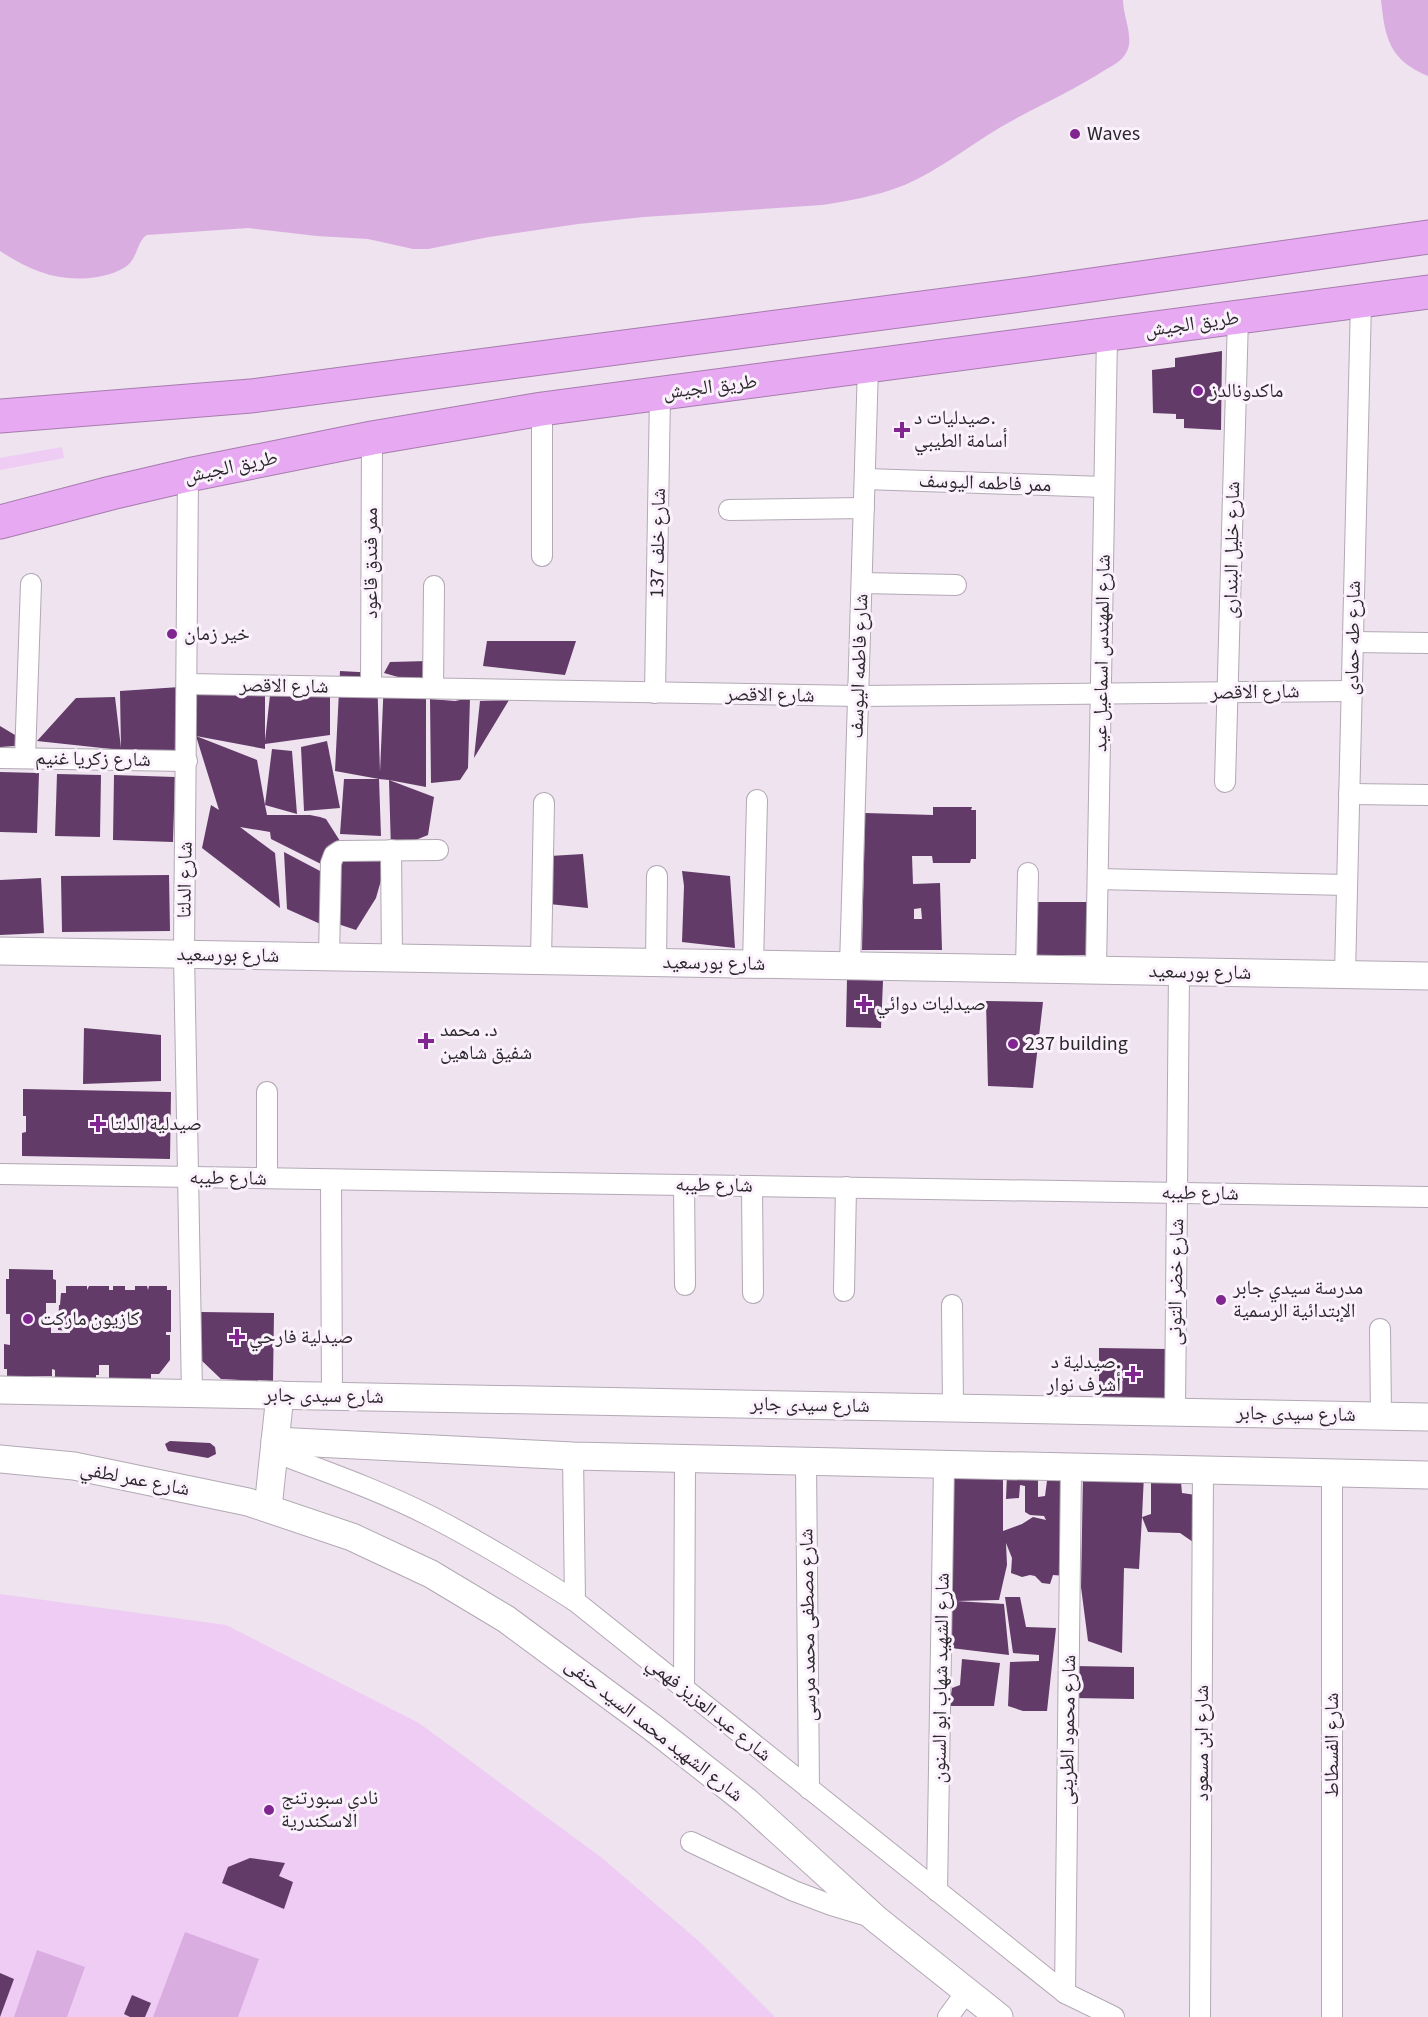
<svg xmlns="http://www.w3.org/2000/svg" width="1428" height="2017" font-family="'Source Sans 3','Noto Naskh Arabic',sans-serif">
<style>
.green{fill:#eeccf3}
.water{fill:#daade1}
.building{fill:#623b68;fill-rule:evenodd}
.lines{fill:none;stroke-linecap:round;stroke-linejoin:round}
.street-casing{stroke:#b2a9b4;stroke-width:22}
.secondary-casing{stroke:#b2a9b4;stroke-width:29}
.highway-casing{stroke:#a67cad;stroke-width:35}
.street{stroke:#fff;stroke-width:20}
.secondary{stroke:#fff;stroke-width:27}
.highway{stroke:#e8a9f3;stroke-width:33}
.poi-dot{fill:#812591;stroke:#fbf1fc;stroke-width:2}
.labels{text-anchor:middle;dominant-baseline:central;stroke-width:6;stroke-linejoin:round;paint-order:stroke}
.poi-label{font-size:20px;fill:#2b282c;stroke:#fbf1fc;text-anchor:start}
.street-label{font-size:20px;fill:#2b282c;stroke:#fbf1fc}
</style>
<rect width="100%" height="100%" fill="#eee3ef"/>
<g class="green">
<path d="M62,447L64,458L0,470V458Z"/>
<path d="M0,1594L226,1625L419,1723L602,1858L702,1944L775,2017H0Z"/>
</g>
<g class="water">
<path d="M0,0H1123C1123,17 1135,39 1126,53C1122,61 1112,66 1105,70C1074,90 1040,105 1008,123C972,143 941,170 902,186C876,196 849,201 822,205L644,217L578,224L489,237L428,249H413L368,239L317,236L248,228L147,235C137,241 138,256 128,265C119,272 108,275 97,277C60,283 30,271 0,251Z"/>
<path d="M1381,0H1428V76C1389,60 1385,38 1381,0Z"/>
<path d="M185,1932L259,1959L238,2017H153Z"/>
<path d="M37,1950L85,1967L67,2017H14Z"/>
</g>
<g class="building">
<path d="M1222,351L1221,430L1184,428V419H1176V414L1153,413L1152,370L1175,367V358Z"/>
<path d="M487,641H576L565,675L483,666Z"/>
<path d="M428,661L426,686V787L389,780L434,797L428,835L391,850L389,780L379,779L381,836L340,834L344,779H379L335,771L340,671L377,673L380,772L384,679H405L384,673L390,662Z"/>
<path d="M271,686L330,695V735L265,744V749L196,736L257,760L265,805L272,749L292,751L297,814L265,805L267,815H310L320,817L326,819L340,841L321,864L271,839L270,832L240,827L275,853L280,908L202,848L211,805L219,810L196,736V689L265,695V741Z"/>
<path d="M180,687L177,752L121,750L37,741L76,698L115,697L121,748L120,691Z"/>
<path d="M470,698L468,768L460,780L431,783L430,699L455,701Z"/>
<path d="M509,700L474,758L480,701Z"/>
<path d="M0,726L15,735V746L0,747Z"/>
<path d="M327,741L340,808L304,811L301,747Z"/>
<path d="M0,772L39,773L37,833L0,832Z"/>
<path d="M57,774L101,775L100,837L55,836Z"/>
<path d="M114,775L175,777L173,842L113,840Z"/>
<path d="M933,807H972L971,810H976V859H971L970,863H933L932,856H912L913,884L940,883L942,950H862L865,813L933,815ZM921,908L922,919H914V909Z"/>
<path d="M345,840L381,860L383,873L376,898L356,930L335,923L336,931L287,909L284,852L322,872L335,873Z"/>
<path d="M583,854L588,908L549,904L550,856Z"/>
<path d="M682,871L730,876L735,948L682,942L684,886Z"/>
<path d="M169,875L170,931L62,932L61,876Z"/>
<path d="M41,878L44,933L0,935V880Z"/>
<path d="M1033,902H1090L1091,955H1033Z"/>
<path d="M847,979L883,981L881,1028L846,1027Z"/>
<path d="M986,1001L1043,1002L1033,1088L988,1086Z"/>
<path d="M84,1028L161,1035V1081L83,1084Z"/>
<path d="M23,1089L171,1092L170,1159L22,1156V1133L26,1132V1116H23Z"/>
<path d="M9,1269L53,1270V1279L56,1280V1303H46V1324L51,1325V1333H70V1331L58,1330L59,1305H60L61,1293H66V1286H87V1290L89,1286H109V1290H113V1286H125V1290H135V1286H147L148,1290L149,1286H167V1290H171V1332H166V1335H170V1360L159,1374H151V1381L109,1380V1365H99V1375H96V1380L55,1379V1370L52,1369V1376H7V1369H4V1344L10,1345V1314H6V1279H9Z"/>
<path d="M201,1312L274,1313L273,1381L258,1380V1384H240V1380L221,1379L201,1360Z"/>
<path d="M1099,1348L1167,1349V1401L1099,1400Z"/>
<path d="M170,1441L210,1443L215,1447L216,1454L208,1458L168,1451L165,1444Z"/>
<path d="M1048,1473L1068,1476L1066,1576L1053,1575L1050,1584L1042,1583L1035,1576L1030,1575L1022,1577L1011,1573L1012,1558L1006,1543L1007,1565L999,1600L956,1601L1004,1604L1009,1655L951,1648V1476L1003,1478V1531L1022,1524L1033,1517L1046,1520L1044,1516L1030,1515L1025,1512V1486L1020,1485L1019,1498L1006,1499L1007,1474L1038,1475V1497L1045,1496Z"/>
<path d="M1083,1475H1144L1142,1517L1151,1514V1481L1181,1482L1182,1493L1203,1496L1193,1542L1180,1533L1148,1532L1142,1517L1139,1569L1124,1568L1122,1653L1088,1641L1081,1587Z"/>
<path d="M1005,1597H1020L1026,1627L1056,1628L1047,1711H1023L1008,1706L1010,1662L1039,1661V1655L1013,1653Z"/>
<path d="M962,1659L1000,1663L994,1706H949L952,1688L960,1685Z"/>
<path d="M1073,1666L1134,1667V1699L1073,1698Z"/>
<path d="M250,1858L285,1863L279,1876L293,1882L284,1909L222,1883L228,1867Z"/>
<path d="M0,1973L14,1979L0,2017Z"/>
<path d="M132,1995L151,2003L145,2017H130L124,2014Z"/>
</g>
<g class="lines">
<defs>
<g id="street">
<path d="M542,409V556"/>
<path d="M188,475L184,954L192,1393"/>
<path d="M865,479L1104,487"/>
<path d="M729,510L864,508"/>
<path d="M862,583L956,585"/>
<path d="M1353,642L1428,643"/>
<path d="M188,684L858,696L1352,691"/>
<path d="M371,687L372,438"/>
<path d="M433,688L434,586"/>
<path d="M655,693L660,394"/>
<path d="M0,758L187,761"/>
<path d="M25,758L31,584"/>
<path d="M1225,782L1238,317"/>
<path d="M1349,794L1428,795"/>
<path d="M391,850L392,958"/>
<path d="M1098,879L1347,885"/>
<path d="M329,956L331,863L334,855L340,851L438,850"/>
<path d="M541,960L544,803"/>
<path d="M656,962L657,876"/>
<path d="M753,964L757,800"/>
<path d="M850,966L868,366"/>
<path d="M1026,969L1028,873"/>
<path d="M1096,970L1107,335"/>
<path d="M1345,974L1361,301"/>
<path d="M0,1174L1428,1197"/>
<path d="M267,1178V1092"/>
<path d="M331,1180L332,1396"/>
<path d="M684,1185L685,1285"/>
<path d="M752,1186L753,1293"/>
<path d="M844,1291L846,1187"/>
<path d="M952,1305L953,1408"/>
<path d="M1380,1329L1381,1416"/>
<path d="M1175,1412L1179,971"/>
<path d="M274,1452C327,1472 381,1491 432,1517C481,1542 528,1571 575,1601L1065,1993L1114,2017"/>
<path d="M573,1456L575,1601"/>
<path d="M806,1462L809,1789"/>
<path d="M684,1688L685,1459"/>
<path d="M691,1842L794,1891L831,1905L871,1917"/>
<path d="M937,1891L944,1465"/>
<path d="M1065,1993L1071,1467"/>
<path d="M948,2017L967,1991"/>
<path d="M1200,2017L1203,1470"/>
<path d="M1332,2017V1472"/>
</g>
<g id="secondary">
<path d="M0,951L1428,976"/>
<path d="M0,1390L1428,1417"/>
<path d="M275,1441L573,1456L1428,1475"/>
<path d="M0,1459L74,1466L248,1502L352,1537L431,1574L506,1619L652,1727L746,1801L876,1919L999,2017"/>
<path d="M268,1508L280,1395"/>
</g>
<g id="highway">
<path d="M0,416L251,396L1028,294L1428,237"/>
<path d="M0,522L111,493L188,475L372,438L542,409L1428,292"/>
</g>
</defs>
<use href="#street" class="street-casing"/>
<use href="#secondary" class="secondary-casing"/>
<use href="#highway" class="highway-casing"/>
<use href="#street" class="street"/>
<use href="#secondary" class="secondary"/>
<use href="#highway" class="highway"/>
</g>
<g class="poi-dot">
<circle cx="1075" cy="134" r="6"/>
<circle cx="1198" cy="391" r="6"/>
<path d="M899 421h6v6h6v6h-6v6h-6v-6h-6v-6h6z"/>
<circle cx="172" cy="634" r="6"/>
<path d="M861 995h6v6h6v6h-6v6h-6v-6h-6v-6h6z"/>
<path d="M423 1032h6v6h6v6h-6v6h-6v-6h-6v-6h6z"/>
<circle cx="1013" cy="1044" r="6"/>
<path d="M95 1115h6v6h6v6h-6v6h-6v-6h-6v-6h6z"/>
<circle cx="1221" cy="1300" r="6"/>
<circle cx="28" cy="1319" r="6"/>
<path d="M234 1328h6v6h6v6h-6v6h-6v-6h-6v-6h6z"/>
<path d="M1130 1365h6v6h6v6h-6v6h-6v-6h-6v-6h6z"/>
<circle cx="269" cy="1810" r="6"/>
</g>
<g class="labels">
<g class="poi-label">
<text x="1087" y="134">Waves</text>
<text x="1210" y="391">ماكدونالدز</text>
<text x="914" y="418">صيدليات د.<tspan x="914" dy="23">أسامة الطيبي</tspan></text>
<text x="184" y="634">خير زمان</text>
<text x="876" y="1004">صيدليات دوائي</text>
<text x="440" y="1030">د. محمد<tspan x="440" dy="23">شفيق شاهين</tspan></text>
<text x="1025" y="1044">237 building</text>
<text x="110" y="1124">صيدلية الدلتا</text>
<text x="1233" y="1288">مدرسة سيدي جابر<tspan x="1233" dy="23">الإبتدائية الرسمية</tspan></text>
<text x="40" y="1319">كازيون ماركت</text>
<text x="249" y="1337">صيدلية فارحي</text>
<text x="1121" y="1362" text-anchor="end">صيدلية د.<tspan x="1121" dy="23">أشرف نوار</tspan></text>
<text x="281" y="1798">نادي سبورتنج<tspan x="281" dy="23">الاسكندرية</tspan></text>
</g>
<g class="street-label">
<text transform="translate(1192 324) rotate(-8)">طريق الجيش</text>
<text transform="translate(710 387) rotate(-7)">طريق الجيش</text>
<text transform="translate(231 467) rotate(-12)">طريق الجيش</text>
<text transform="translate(985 483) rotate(2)">ممر فاطمه اليوسف</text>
<text transform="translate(658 543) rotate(-89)">شارع خلف 137</text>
<text transform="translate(1232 550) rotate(-89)">شارع خليل البندارى</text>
<text transform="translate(371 563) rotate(-90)">ممر فندق قاعود</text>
<text transform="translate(1353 638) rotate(-89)">شارع طه حمادى</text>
<text transform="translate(1102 653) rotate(-89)">شارع المهندس اسماعيل عيد</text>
<text transform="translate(859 666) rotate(-88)">شارع فاطمه اليوسف</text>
<text transform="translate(284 686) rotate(1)">شارع الاقصر</text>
<text transform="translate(1255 692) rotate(-1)">شارع الاقصر</text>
<text transform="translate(770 695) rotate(1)">شارع الاقصر</text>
<text transform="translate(93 759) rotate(1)">شارع زكريا غنيم</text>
<text transform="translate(185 880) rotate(-89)">شارع الدلتا</text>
<text transform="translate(228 955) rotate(1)">شارع بورسعيد</text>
<text transform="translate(714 963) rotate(1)">شارع بورسعيد</text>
<text transform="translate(1200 972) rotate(1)">شارع بورسعيد</text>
<text transform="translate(228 1178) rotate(1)">شارع طيبه</text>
<text transform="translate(714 1185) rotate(1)">شارع طيبه</text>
<text transform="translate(1200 1193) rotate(1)">شارع طيبه</text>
<text transform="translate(1176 1282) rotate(-89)">شارع خضر التونى</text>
<text transform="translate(324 1396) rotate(1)">شارع سيدى جابر</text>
<text transform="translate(810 1405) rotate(1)">شارع سيدى جابر</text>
<text transform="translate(1296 1414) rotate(1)">شارع سيدى جابر</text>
<text transform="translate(135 1479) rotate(11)">شارع عمر لطفي</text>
<text transform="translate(808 1625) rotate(-91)">شارع مصطفى محمد مرسى</text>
<text transform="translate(941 1678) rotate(-89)">شارع الشهيد شهاب ابو السنون</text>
<text transform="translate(709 1709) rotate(39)">شارع عبد العزيز فهمي</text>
<text transform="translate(654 1730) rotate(38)">شارع الشهيد محمد السيد حنفى</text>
<text transform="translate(1068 1730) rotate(-89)">شارع محمود الطرينى</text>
<text transform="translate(1202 1743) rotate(-90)">شارع ابن مسعود</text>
<text transform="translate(1332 1745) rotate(-90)">شارع الفسطاط</text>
</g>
</g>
</svg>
